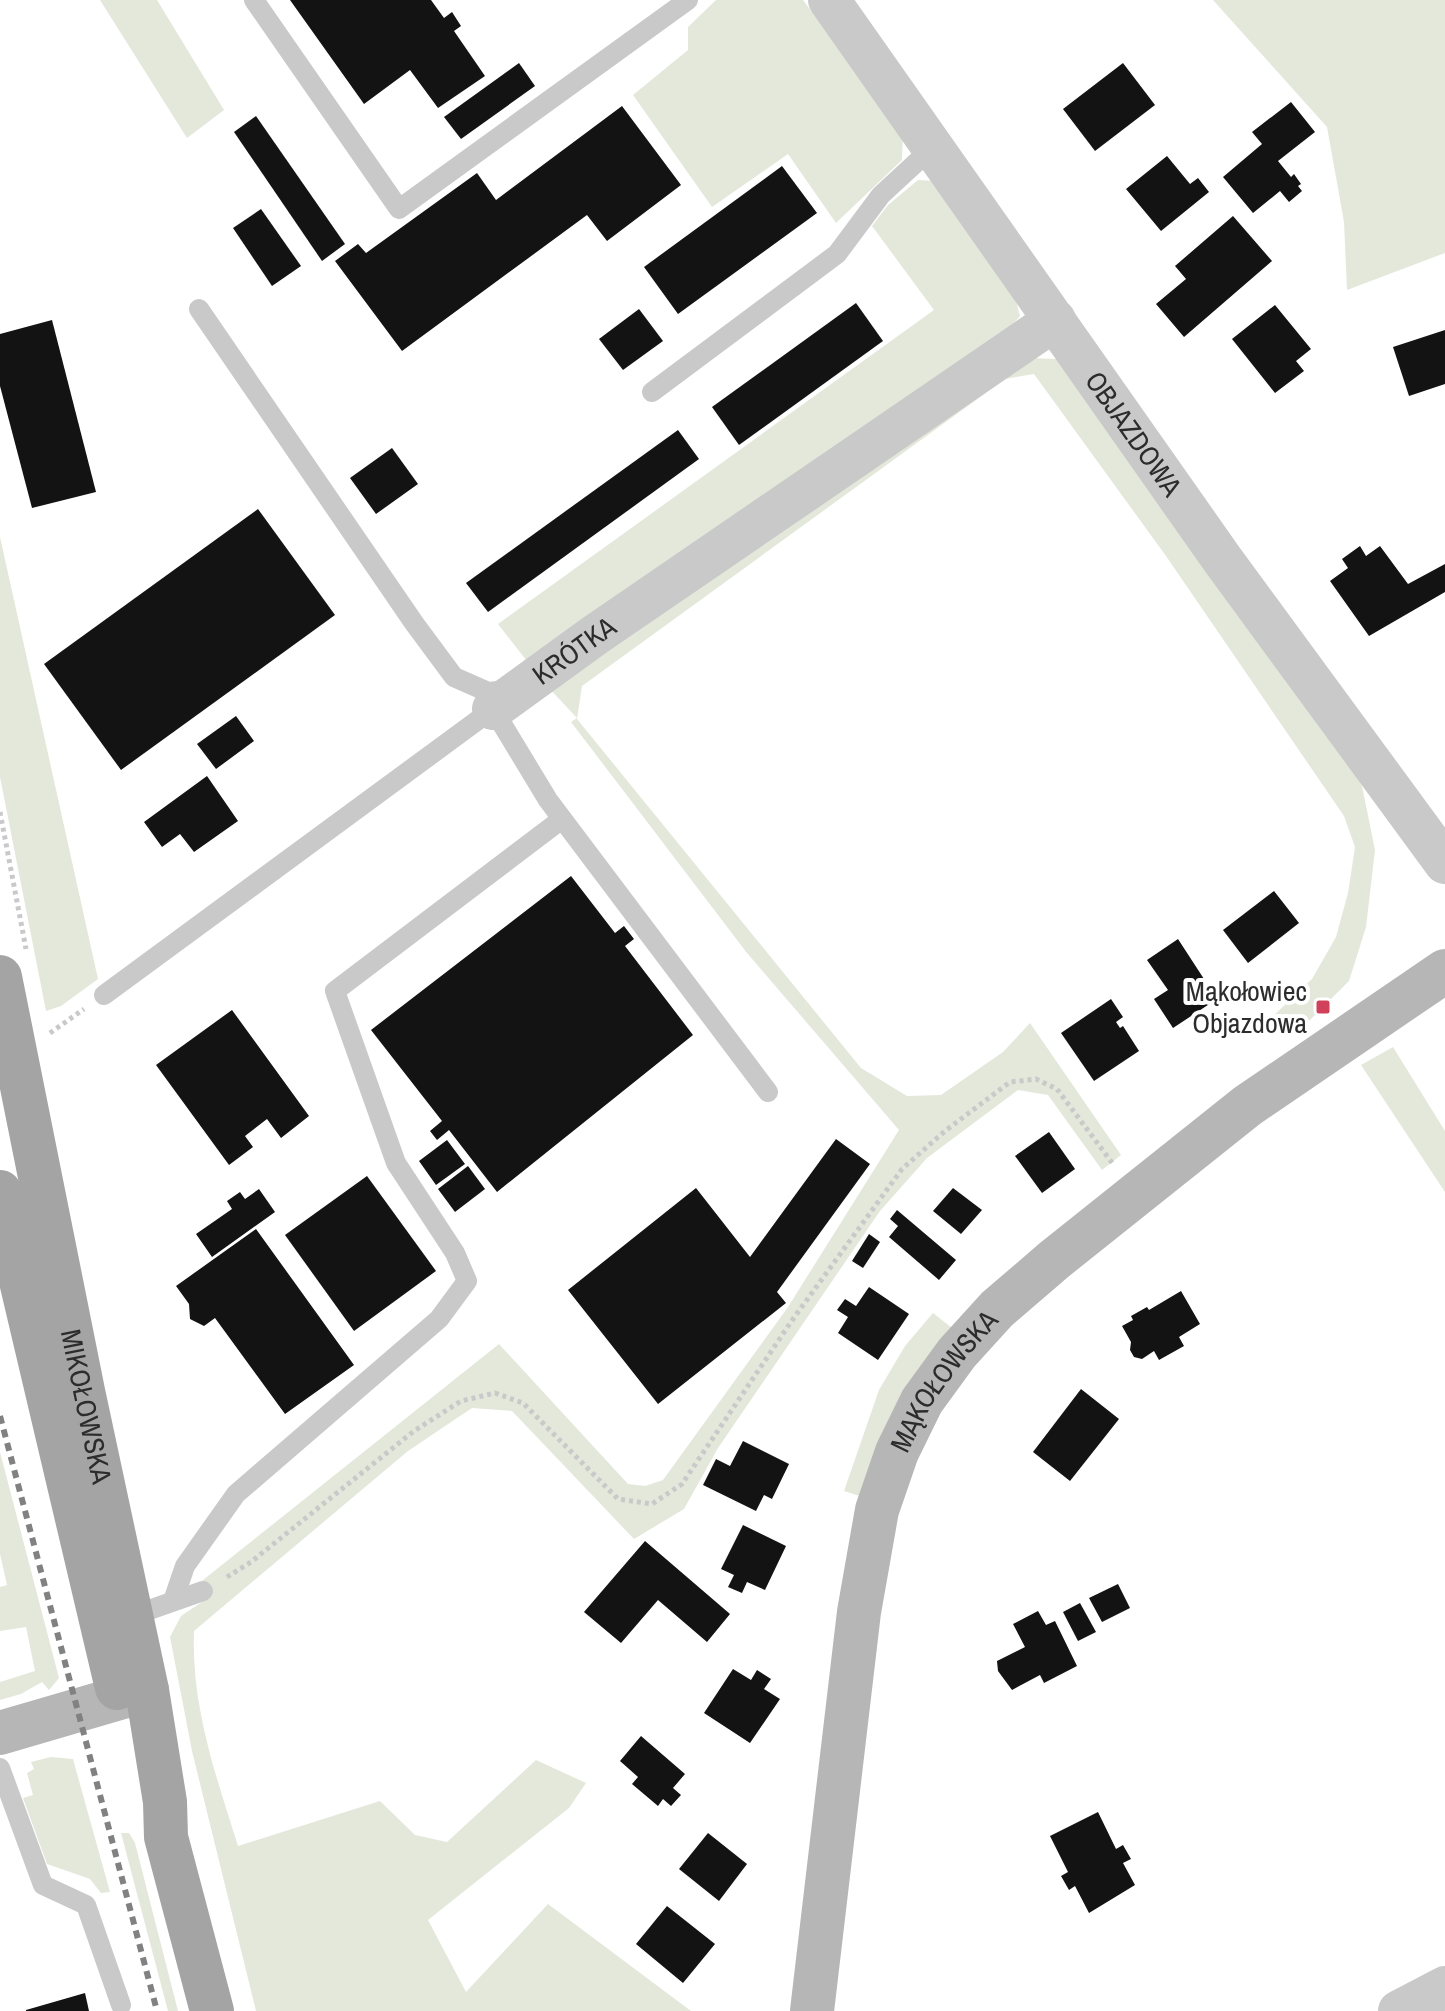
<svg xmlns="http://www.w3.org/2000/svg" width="1445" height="2011" font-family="'Archivo Narrow',sans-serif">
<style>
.green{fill:#e3e8db}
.building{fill:#131313}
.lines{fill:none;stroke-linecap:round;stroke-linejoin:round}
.path{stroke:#c9c9c9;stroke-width:5;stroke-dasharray:4 4;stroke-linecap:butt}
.lane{stroke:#c9c9c9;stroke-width:20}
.street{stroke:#c9c9c9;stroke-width:42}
.secondary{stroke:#b6b6b6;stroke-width:44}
.primary{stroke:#a4a4a4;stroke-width:44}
.rail{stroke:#818181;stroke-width:6;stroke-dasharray:8 6;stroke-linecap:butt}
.poi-dot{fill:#d04259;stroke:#fff;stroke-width:3}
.labels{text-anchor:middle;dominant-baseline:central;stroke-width:8;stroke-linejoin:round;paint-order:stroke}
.street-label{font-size:28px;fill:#2c2c2c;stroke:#fff}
.poi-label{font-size:28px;fill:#2c2c2c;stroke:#fff;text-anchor:end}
</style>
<rect width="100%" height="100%" fill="#fff"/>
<g class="green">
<path d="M100,0H157L224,110L187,138Z"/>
<path d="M716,0H803L903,133L902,160L836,223L788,154L712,207L633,95L688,50V27Z"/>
<path d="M1213,0H1445V253L1347,290L1344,222L1327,127Z"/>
<path d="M918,180L937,181L1014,293L1020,316L1004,335L530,665L498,624L934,310L872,226L888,205Z"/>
<path d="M1028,358L1057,359L1329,725L1362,786L1375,850L1366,927L1349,981L1295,1035L1283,1032L1271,1018L1312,979L1336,937L1348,893L1355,847L1344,816L1166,556L1034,374L1005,379L582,686L577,719L861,1068L907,1096L941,1095L1003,1052L1030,1023L1121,1155L1102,1170L1048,1095L1018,1090L927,1158L880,1211L718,1448L684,1509L634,1539L512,1411L472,1408L408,1451L194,1631C191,1706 216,1776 238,1846L380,1801L415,1835L447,1842L536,1760L586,1783L569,1808L428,1920L466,1992L548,1904L691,2011H256L192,1751L170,1637L181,1616L208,1598L198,1584L499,1344L628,1484L645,1486L663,1480L788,1307L899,1130L747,953L571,722L577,718L548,687Z"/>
<path d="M0,537L98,979L61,1006L46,1011L0,777Z"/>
<path d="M1393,1047L1445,1131V1192L1361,1065Z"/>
<path d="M933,1313L952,1328L863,1497L844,1491L879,1390L905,1346Z"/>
<path d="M0,1452L59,1678L49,1690L42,1682L21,1694L0,1700V1682L35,1671L26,1627L0,1631V1587L7,1585L0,1554Z"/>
<path d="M51,1757L73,1759L110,1892L101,1893L90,1879L47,1864L23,1798L33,1795L27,1773L34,1769L31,1762Z"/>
<path d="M121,1833H129L135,1843L178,2011H168Z"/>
</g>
<g class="building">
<path d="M290,0H431L444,18L452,12L461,26L454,31L485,76L438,108L410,70L364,104Z"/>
<path d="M519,63L535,86L461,139L444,117Z"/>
<path d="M1123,63L1155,105L1095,151L1063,109Z"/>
<path d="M1291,102L1315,132L1278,161L1291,177L1294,174L1301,184L1298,186L1302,191L1289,202L1280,191L1253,213L1223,177L1262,144L1252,132Z"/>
<path d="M622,106L681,185L607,241L587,215L402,351L335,261L358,244L366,253L477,173L496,200Z"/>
<path d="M256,116L345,244L322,261L234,132Z"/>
<path d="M1167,156L1190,184L1198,178L1209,192L1161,231L1126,189Z"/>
<path d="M782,166L817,213L678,314L644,267Z"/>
<path d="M261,209L301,266L272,286L233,228Z"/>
<path d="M1233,216L1272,261L1184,337L1156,304L1186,279L1175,266Z"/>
<path d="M856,303L883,341L739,445L712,407Z"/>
<path d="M1275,305L1311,349L1296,361L1304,371L1275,393L1232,339Z"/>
<path d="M639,309L663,341L623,370L599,339Z"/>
<path d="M52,320L96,492L32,508L0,386V334Z"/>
<path d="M1445,330V384L1409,396L1393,347Z"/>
<path d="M678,430L699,459L488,612L466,583Z"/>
<path d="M392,448L418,484L376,514L350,478Z"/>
<path d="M258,509L335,615L121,770L44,664Z"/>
<path d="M1360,546L1366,556L1380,546L1408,584L1445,564V592L1369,636L1330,581L1348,568L1342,559Z"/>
<path d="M236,716L254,741L216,769L197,744Z"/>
<path d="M207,776L238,821L194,852L180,834L162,847L144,822Z"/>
<path d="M571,876L615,933L624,926L634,939L625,946L693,1035L497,1192L449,1130L437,1140L430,1131L442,1121L371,1030Z"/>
<path d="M1274,891L1299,923L1248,963L1223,930Z"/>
<path d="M1178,939L1217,999L1173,1028L1154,999L1168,990L1147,960Z"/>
<path d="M1111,999L1123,1017L1116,1022L1120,1028L1123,1026L1139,1051L1094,1081L1061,1033Z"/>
<path d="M232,1010L309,1116L281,1138L267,1119L245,1136L253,1147L229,1165L156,1065Z"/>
<path d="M1049,1132L1075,1169L1042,1193L1015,1156Z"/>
<path d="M836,1139L870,1164L777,1292L786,1303L658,1404L568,1290L696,1188L750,1257Z"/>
<path d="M447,1140L465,1164L436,1185L419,1161Z"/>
<path d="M468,1166L485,1189L455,1212L438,1189Z"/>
<path d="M367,1176L436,1271L354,1331L285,1235Z"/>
<path d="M953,1188L982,1210L961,1234L933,1211Z"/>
<path d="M259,1189L275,1212L212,1257L196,1234L232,1209L227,1201L240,1192L245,1199Z"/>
<path d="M897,1210L956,1260L939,1280L889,1237L898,1226L890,1219Z"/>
<path d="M256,1229L354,1365L285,1414L215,1318L204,1326L190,1319L189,1304L176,1286Z"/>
<path d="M869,1234L880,1242L863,1268L852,1261Z"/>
<path d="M869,1287L909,1314L878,1360L838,1333L848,1317L837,1310L845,1299L856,1306Z"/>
<path d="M1181,1291L1200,1324L1179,1337L1184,1346L1159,1360L1154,1351L1142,1359L1134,1357L1130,1350L1131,1342L1122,1326L1133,1320L1131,1316L1147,1307L1149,1310Z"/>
<path d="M1081,1389L1119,1419L1070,1481L1033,1452Z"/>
<path d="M743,1441L789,1464L772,1499L764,1495L756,1511L703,1485L716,1459L730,1466Z"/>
<path d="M743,1525L786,1546L765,1590L747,1582L742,1593L728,1587L734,1575L721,1569Z"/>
<path d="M645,1541L730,1614L707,1642L658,1600L621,1643L584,1612Z"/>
<path d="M1118,1584L1130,1608L1102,1622L1089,1598Z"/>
<path d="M1080,1603L1096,1632L1078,1641L1063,1612Z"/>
<path d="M1038,1611L1046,1625L1055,1621L1077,1666L1044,1683L1040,1675L1012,1690L998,1671L997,1661L1025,1647L1013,1624Z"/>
<path d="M733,1669L751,1680L757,1670L771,1679L764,1689L780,1699L750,1743L704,1713Z"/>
<path d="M641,1736L685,1774L673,1788L681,1795L671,1806L663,1799L658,1806L632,1784L638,1777L620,1761Z"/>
<path d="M1098,1812L1116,1849L1123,1845L1131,1859L1123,1863L1135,1885L1089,1913L1075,1886L1069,1890L1061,1876L1068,1872L1050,1836Z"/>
<path d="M708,1833L747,1864L719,1901L679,1869Z"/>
<path d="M667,1906L715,1944L683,1983L636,1944Z"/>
<path d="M85,1993L89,2011H26V2010Z"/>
</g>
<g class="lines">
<g class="path">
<path d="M0,812L26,949"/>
<path d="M50,1033L84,1009"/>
<path d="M227,1577L251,1562L414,1431L461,1401L495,1393L523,1403L618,1499L652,1504L682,1484L793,1319L902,1169L945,1131L1010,1082L1036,1079L1057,1089L1113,1164"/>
</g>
<g class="lane">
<path d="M254,0L399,209L688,0"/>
<path d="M199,309L414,623L454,677L488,692L509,690"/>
<path d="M652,392L837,254L881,195L933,147"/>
<path d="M104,995L493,709L548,800L768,1092"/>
<path d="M173,1601L185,1566L236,1494L439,1319L467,1281L455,1253L396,1163L335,991L562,819"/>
<path d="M132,1616L203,1591"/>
<path d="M0,1768L43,1885L86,1905L121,2005"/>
</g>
<g class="street">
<path id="s1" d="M829,0L1222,559L1445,863"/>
<path id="s2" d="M493,709L595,635L1055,320"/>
<path d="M1399,2011L1445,1987"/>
</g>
<g class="secondary">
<path d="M0,1733L147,1690"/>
<path id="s3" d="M812,2011L859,1612L877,1510L897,1452L922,1401L957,1353L997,1309L1054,1260L1247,1106L1445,971"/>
</g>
<g class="primary">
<path id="s4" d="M0,977L83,1391L147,1690L165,1802L166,1837L212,2011"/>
<path d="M0,1192L117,1688"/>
</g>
<path class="rail" d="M0,1416L157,2011"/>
</g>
<rect class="poi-dot" x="1315" y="999" width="16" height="16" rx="4"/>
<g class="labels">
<g class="street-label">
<text stroke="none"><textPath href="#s1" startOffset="530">OBJAZDOWA</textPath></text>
<text stroke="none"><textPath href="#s2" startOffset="100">KRÓTKA</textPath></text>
<text stroke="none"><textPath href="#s3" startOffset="652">MĄKOŁOWSKA</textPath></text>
<text stroke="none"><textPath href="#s4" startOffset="438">MIKOŁOWSKA</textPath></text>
</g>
<g class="poi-label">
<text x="1307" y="991">Mąkołowiec<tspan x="1307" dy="32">Objazdowa</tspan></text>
</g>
</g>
</svg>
